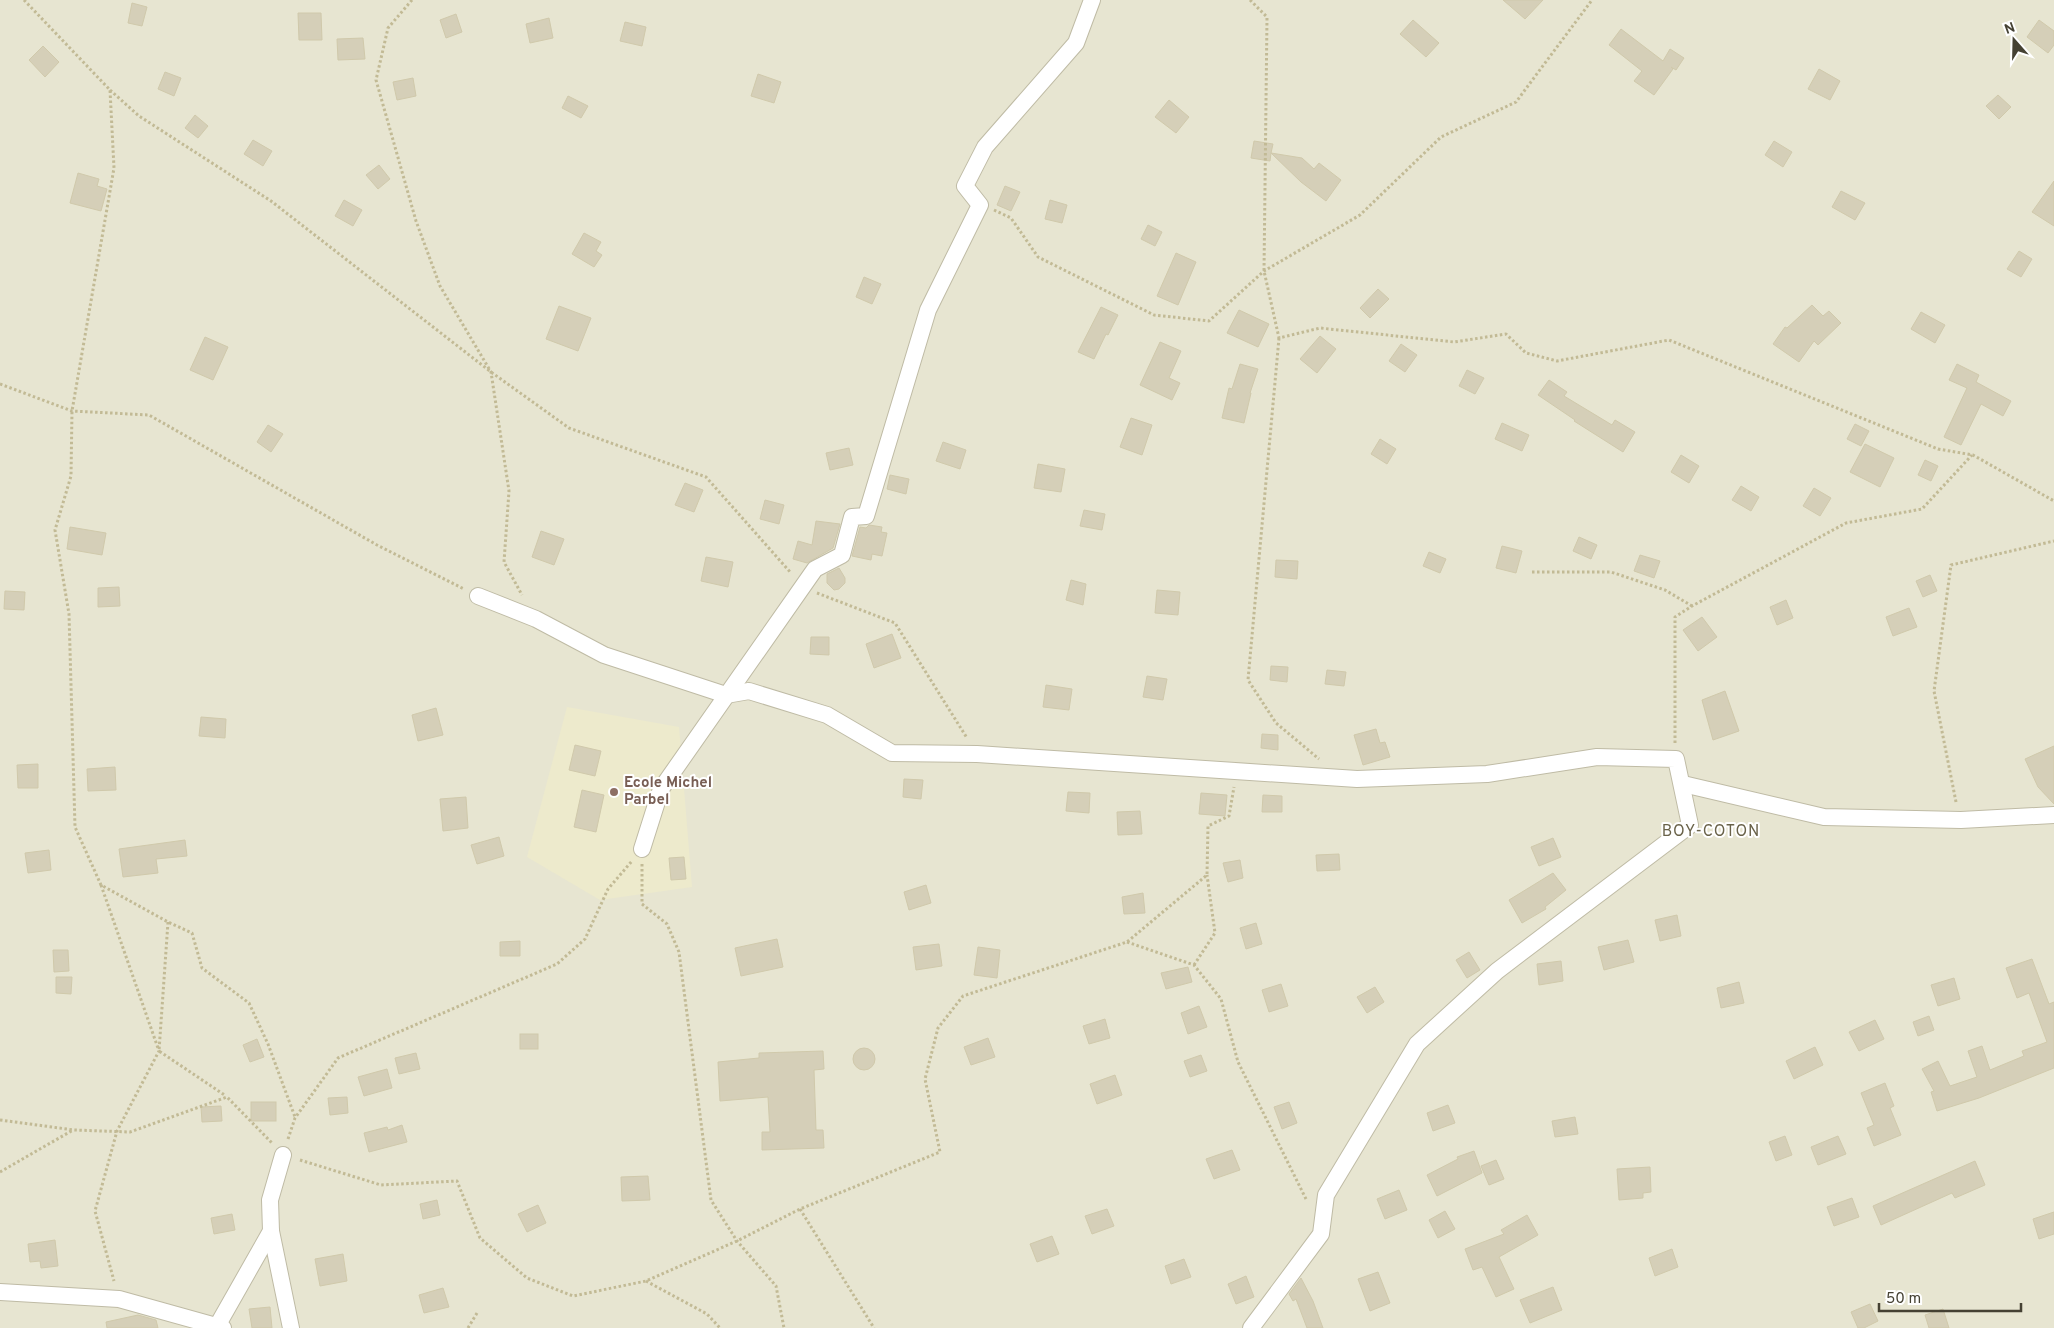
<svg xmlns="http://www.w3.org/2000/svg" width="2054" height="1328" font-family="Overpass,sans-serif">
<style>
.residential{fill:#e7e5d1}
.education{fill:#edeacc}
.building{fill:#d5cfb8;stroke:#d0c9ab}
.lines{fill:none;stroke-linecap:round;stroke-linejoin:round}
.minor-casing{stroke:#bfbba5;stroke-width:18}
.path{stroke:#c2ba95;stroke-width:3;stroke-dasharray:2.5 2.5;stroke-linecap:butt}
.minor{stroke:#fff;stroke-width:16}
.education-dot{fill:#8d6e63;stroke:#fff;stroke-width:2}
.labels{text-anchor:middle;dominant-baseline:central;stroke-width:4;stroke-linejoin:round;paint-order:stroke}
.education-label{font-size:15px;font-weight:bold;fill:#785e54;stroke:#fff;text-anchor:start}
.neighbourhood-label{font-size:16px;letter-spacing:1px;fill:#696249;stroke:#fff}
</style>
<rect width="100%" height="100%" fill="#f3f1e3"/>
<rect class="residential" x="0" y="0" width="2054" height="1328"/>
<path class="education" d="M567,707L679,727L692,887L600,900L527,857Z"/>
<g class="building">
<path d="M1503,0H1543L1525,19Z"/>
<path d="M132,3L147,7L142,26L128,23Z"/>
<path d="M298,13H321L322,40H299Z"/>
<path d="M456,14L462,32L446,38L440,20Z"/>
<path d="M549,18L553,38L530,43L526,24Z"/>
<path d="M1413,20L1439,43L1426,57L1400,34Z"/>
<path d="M2039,20L2054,31V45L2048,53L2027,37Z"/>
<path d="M625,22L646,27L642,46L620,41Z"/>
<path d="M1621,29L1663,61L1670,49L1684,58L1676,70L1671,67L1673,69L1654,95L1634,81L1642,71L1609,45Z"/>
<path d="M363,38L365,59L338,60L337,39Z"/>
<path d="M43,46L59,62L45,77L29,60Z"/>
<path d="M1819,69L1840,81L1830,100L1808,89Z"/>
<path d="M165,72L181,78L174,96L158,89Z"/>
<path d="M758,74L781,82L774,103L751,96Z"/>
<path d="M413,78L416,96L397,100L393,82Z"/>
<path d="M1998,95L2011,107L1999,119L1986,106Z"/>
<path d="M568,96L588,106L581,118L562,108Z"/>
<path d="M1169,100L1189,117L1176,133L1155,117Z"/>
<path d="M195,115L208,126L198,138L185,128Z"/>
<path d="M253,140L272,151L263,166L244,154Z"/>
<path d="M1254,141L1273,144L1271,153L1302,158L1314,169L1319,163L1341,180L1326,201L1301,182L1271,153L1270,161L1251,158Z"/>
<path d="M1774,141L1792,152L1783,167L1765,155Z"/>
<path d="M379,165L390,179L378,189L366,175Z"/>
<path d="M78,173L99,179L97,186L107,189L101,211L70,203Z"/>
<path d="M2054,181V226L2032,212Z"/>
<path d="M1005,186L1020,192L1011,211L997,205Z"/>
<path d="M1841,191L1865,203L1855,220L1832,207Z"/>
<path d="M344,200L362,210L353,226L335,216Z"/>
<path d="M1050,200L1067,205L1062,223L1045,219Z"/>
<path d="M1148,225L1162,232L1155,246L1141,239Z"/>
<path d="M584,233L601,242L596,251L602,255L594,267L572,254Z"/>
<path d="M2019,251L2032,259L2021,277L2007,269Z"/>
<path d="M1176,253L1196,262L1178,305L1157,296Z"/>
<path d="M864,277L881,284L872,304L856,297Z"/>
<path d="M1378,289L1389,299L1370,318L1360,308Z"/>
<path d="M1812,305L1823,316L1829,311L1841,323L1818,345L1814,341L1799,362L1773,344L1785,327L1787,328Z"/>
<path d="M559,306L591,318L578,351L546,339Z"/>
<path d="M1101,307L1118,315L1108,335L1106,334L1094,359L1078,352Z"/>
<path d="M1239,310L1269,324L1258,347L1227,333Z"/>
<path d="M1921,312L1945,325L1935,343L1911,329Z"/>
<path d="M1320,336L1336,349L1317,373L1300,359Z"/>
<path d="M205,337L228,347L213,380L190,370Z"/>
<path d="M1160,342L1181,351L1169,378L1180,383L1172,400L1140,385Z"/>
<path d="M1401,344L1417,355L1405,372L1389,361Z"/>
<path d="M1240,364L1258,369L1250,393H1251L1244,423L1222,418L1229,388L1232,389Z"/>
<path d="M1957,364L1979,375L1976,382L2011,401L2003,416L1981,404L1961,445L1944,437L1967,388L1949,380Z"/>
<path d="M1467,370L1484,378L1475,394L1459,386Z"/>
<path d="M1549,380L1567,392L1564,396L1612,425L1615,420L1635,432L1623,452L1574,421L1575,420L1538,395Z"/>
<path d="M1131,418L1152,425L1142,455L1120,447Z"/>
<path d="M1502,423L1529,435L1522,451L1495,439Z"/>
<path d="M1855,424L1869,431L1861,446L1847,439Z"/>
<path d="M268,425L283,434L271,452L257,442Z"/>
<path d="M1380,439L1396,449L1387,464L1371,454Z"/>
<path d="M943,442L966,450L960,469L936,461Z"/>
<path d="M1865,444L1894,458L1880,487L1850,472Z"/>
<path d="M849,448L853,465L830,470L826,453Z"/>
<path d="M1681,455L1699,466L1689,483L1671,472Z"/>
<path d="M1925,460L1938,466L1931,481L1918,475Z"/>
<path d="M1038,464L1065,469L1061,492L1034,488Z"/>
<path d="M890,475L909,479L906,494L887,489Z"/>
<path d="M685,483L703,490L694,512L675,505Z"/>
<path d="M1741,486L1759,497L1751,511L1732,500Z"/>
<path d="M1814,488L1831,498L1820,516L1803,506Z"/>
<path d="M765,500L784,505L779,524L760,519Z"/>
<path d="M1084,510L1105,514L1102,530L1080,526Z"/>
<path d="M816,521L840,524L833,548L807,563L793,559L798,541L812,545Z"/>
<path d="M869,525L882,527L881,532L887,533L882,556L872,554L871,560L852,556L860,527L866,528Z"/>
<path d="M70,527L106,533L102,555L67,549Z"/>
<path d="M541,531L564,539L554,565L532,557Z"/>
<path d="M1579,537L1597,545L1591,559L1573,551Z"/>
<path d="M1502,546L1522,551L1516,573L1496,568Z"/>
<path d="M1429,552L1446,559L1440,573L1423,566Z"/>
<path d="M1640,555L1660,561L1654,578L1634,571Z"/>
<path d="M706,557L733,562L728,587L701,581Z"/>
<path d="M1276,560L1298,561L1297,579L1275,577Z"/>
<path d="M839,568L845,578V583L839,589L834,590L827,583V574Z"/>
<path d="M1930,575L1937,591L1923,597L1916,581Z"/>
<path d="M1071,580L1086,584L1083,605L1066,600Z"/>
<path d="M119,587L120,606L98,607V588Z"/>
<path d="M1157,590L1180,592L1178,615L1155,613Z"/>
<path d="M5,591L25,592L24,610L4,609Z"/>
<path d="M1786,600L1793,618L1777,625L1770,607Z"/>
<path d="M1909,608L1917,627L1893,636L1886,617Z"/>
<path d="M1702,617L1717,637L1698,651L1683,630Z"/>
<path d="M892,634L901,658L874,668L866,644Z"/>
<path d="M811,637H829V655L810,654Z"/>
<path d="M1271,666L1288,667L1287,682L1270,680Z"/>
<path d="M1327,670L1346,672L1344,686L1325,684Z"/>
<path d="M1147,676L1167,679L1163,700L1143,697Z"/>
<path d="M1046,685L1072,689L1069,710L1043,707Z"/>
<path d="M1725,691L1739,731L1713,740L1702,700Z"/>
<path d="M436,708L443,735L418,741L412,715Z"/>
<path d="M201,717L226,719L225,738L199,736Z"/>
<path d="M1376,729L1380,743L1385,742L1390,757L1363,765L1354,735Z"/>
<path d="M1262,734L1278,735V750L1261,748Z"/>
<path d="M575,745L601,751L595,776L569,770Z"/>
<path d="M2054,746V804L2038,787L2025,759Z"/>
<path d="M38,764V788H18L17,765Z"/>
<path d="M115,767L116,790L88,791L87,769Z"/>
<path d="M904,779L923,780L921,799L903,797Z"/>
<path d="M582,790L604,795L596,832L574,827Z"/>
<path d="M1068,792L1090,793L1089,813L1066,811Z"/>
<path d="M1201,793L1227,795L1225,816L1199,814Z"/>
<path d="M1263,795L1282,796V812H1262Z"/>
<path d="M466,797L468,828L443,831L440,799Z"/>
<path d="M1140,811L1142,834L1118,835L1117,812Z"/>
<path d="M499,837L504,856L477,864L471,845Z"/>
<path d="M1553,838L1561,857L1539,866L1531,847Z"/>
<path d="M185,840L187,856L156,859L158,873L123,877L119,849Z"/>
<path d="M49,850L51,870L28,873L25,853Z"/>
<path d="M1339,854L1340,870L1317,871L1316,855Z"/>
<path d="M684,857L686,879L671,880L669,858Z"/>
<path d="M1240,860L1243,878L1228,882L1223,863Z"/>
<path d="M1553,873L1566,890L1545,907L1546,909L1522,923L1509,900Z"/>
<path d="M926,885L931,903L909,910L904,892Z"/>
<path d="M1143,893L1145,913L1124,914L1122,897Z"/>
<path d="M1677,915L1681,936L1660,941L1655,920Z"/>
<path d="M1256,923L1262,944L1246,949L1240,928Z"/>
<path d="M777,939L783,967L741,976L735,948Z"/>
<path d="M1628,940L1634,962L1604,970L1598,947Z"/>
<path d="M520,941V956H500V942Z"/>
<path d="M939,944L942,966L916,970L913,947Z"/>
<path d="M978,947L1000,950L997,978L974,975Z"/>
<path d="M53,950H68L69,971L54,972Z"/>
<path d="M1469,952L1480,970L1467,978L1456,960Z"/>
<path d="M2032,959L2049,1004L2054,1002V1068L1979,1098L1937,1111L1931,1092L1934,1091L1922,1069L1938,1061L1950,1086L1977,1077L1968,1051L1982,1046L1990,1070L2024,1056L2022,1051L2047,1042L2029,993L2017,998L2006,968Z"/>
<path d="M1561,961L1563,981L1539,985L1537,964Z"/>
<path d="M1188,967L1192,982L1166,989L1161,973Z"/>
<path d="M56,977H72L71,994L56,993Z"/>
<path d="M1954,978L1960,999L1938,1006L1931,985Z"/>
<path d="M1739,982L1744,1003L1721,1008L1717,988Z"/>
<path d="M1281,984L1288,1006L1269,1012L1262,990Z"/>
<path d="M1375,987L1384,1002L1367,1013L1357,997Z"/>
<path d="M1199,1006L1207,1027L1188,1034L1181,1013Z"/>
<path d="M1929,1016L1934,1030L1918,1036L1913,1022Z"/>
<path d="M1105,1019L1110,1038L1089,1044L1083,1026Z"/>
<path d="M1875,1020L1884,1039L1859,1051L1849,1032Z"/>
<rect x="520" y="1034" width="18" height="15"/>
<path d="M988,1038L995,1057L971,1065L964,1047Z"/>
<path d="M257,1039L264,1057L250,1062L243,1045Z"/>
<path d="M1815,1047L1823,1065L1794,1079L1786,1061Z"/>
<circle cx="864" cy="1059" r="11"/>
<path d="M823,1051L824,1069L814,1070L816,1130H823L824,1148L762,1150V1132H770L768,1097L720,1101L718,1062L759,1058V1053Z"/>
<path d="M416,1053L420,1069L399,1074L395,1058Z"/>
<path d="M1201,1055L1207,1071L1190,1077L1184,1061Z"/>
<path d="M387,1069L392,1088L364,1096L358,1077Z"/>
<path d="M1115,1075L1122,1095L1097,1104L1090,1084Z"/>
<path d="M1885,1083L1894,1106L1890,1108L1901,1135L1874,1146L1867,1128L1874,1125L1861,1093Z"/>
<path d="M347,1097L348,1113L330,1115L328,1098Z"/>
<rect x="251" y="1102" width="25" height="19"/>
<path d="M1289,1102L1297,1123L1282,1129L1274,1107Z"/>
<path d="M1448,1105L1455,1123L1433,1131L1427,1113Z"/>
<path d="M221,1106L222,1121L202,1122L201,1107Z"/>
<path d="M1575,1117L1578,1134L1555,1137L1552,1121Z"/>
<path d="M402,1125L407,1142L369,1152L364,1133L387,1127L388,1130Z"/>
<path d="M1785,1136L1792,1155L1776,1161L1769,1142Z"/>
<path d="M1838,1136L1846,1154L1818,1165L1811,1147Z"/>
<path d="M1232,1150L1240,1170L1214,1179L1206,1159Z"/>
<path d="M1474,1151L1482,1173L1437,1196L1427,1175L1458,1159L1457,1157Z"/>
<path d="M1496,1160L1504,1179L1489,1185L1481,1166Z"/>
<path d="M1975,1161L1985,1185L1955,1198L1952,1193L1881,1225L1873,1206Z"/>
<path d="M1650,1167L1651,1192L1643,1193V1198L1619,1200L1617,1169Z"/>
<path d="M648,1176L650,1200L622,1201L621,1177Z"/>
<path d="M1399,1190L1407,1210L1385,1219L1377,1199Z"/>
<path d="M1852,1198L1859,1217L1834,1226L1827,1207Z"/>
<path d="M437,1200L440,1215L423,1219L420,1204Z"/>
<path d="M538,1205L546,1223L527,1232L518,1214Z"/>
<path d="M1107,1209L1114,1226L1092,1234L1085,1216Z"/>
<path d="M1445,1211L1455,1229L1438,1238L1429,1220Z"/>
<path d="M2054,1212V1234L2039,1239L2033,1219Z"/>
<path d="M232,1214L235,1230L214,1234L211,1218Z"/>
<path d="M1527,1215L1538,1235L1499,1257L1514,1289L1496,1297L1482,1267L1473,1270L1465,1249L1504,1234L1501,1230Z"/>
<path d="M1052,1236L1059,1254L1037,1262L1030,1244Z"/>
<path d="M55,1240L58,1266L41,1268L40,1261L30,1262L28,1244Z"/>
<path d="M1672,1249L1678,1267L1655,1276L1649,1258Z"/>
<path d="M343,1254L347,1281L320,1286L315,1259Z"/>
<path d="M1184,1259L1191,1277L1171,1284L1165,1266Z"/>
<path d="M1378,1272L1390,1303L1370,1311L1358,1279Z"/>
<path d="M1246,1276L1254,1297L1236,1304L1228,1284Z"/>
<path d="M1301,1278L1313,1301L1323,1328H1307L1296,1299L1293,1301L1289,1294Z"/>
<path d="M1553,1287L1562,1310L1530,1323L1520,1300Z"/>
<path d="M443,1288L449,1307L424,1313L419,1295Z"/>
<path d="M1870,1304L1878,1321L1864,1328H1858L1851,1312Z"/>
<path d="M270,1307L272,1328H252L249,1309Z"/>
<path d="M1943,1309L1949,1328H1929L1925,1315Z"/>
<path d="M138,1315L156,1320L158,1328H107L106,1322Z"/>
</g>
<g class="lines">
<defs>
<g id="minor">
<path d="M478,596L536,619L604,655L726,695L749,691L827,715L892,753L977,754L1357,779L1487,774L1597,757L1676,759L1690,825L1497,971L1417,1044L1326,1195L1321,1234L1251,1328"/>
<path d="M1683,784L1824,817L1961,820L2054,815"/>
<path d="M642,849L661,789L815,569L842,555L852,517L866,516L928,310L980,205L965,186L985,147L1076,43L1092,0"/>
<path d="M271,1231L291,1328"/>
<path d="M0,1292L119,1299L223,1328"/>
<path d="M216,1328L271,1231L270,1200L283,1155"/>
</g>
</defs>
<use href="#minor" class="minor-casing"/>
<g class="path">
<path d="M24,0L110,90L114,168L72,411L71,476L55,530L69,614L75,827L101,885L168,922L192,933L202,968L249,1003L268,1044L295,1117"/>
<path d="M412,0L388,28L376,80L416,221L440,286L491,372L509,491L504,562L522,595"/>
<path d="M1250,0L1267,17L1264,271L1279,338L1320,328L1454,342L1506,334L1526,353L1557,361L1669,340L1938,449L1973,455L2054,501"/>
<path d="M110,90L139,116L271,201L491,372L569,428L706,477L791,573"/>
<path d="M994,210L1011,218L1038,257L1154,315L1209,321L1264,271L1360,215L1441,137L1516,102L1592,0"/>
<path d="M1279,338L1248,680L1276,723L1319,759"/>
<path d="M0,384L72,411L149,415L377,545L464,589"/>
<path d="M1532,572H1611L1665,590L1692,606"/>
<path d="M817,593L895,623L967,738"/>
<path d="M1675,743V617L1692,606L1846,523L1922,509L1972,455"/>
<path d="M1956,802L1934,691L1951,565L2054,541"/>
<path d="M642,864V904L667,924L679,952L711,1200L737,1241L776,1286L784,1328"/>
<path d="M101,885L159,1051L117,1131L95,1211L114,1281"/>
<path d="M168,922L159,1051L226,1096"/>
<path d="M1127,942L1194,965L1221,999L1238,1062L1307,1201"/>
<path d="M1194,965L1215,933L1207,875"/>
<path d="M0,1120L74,1130L130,1132L227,1097L273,1144"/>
<path d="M288,1139L295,1118L338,1058L557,964L585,939L608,889L632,861"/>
<path d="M300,1160L381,1185L457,1181L480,1238L527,1278L573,1296L646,1281L737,1241L800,1209L940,1152L925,1079L938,1028L963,996L1127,942L1207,875L1208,826L1229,816L1234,787"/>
<path d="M0,1172L73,1130"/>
<path d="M800,1209L874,1328"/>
<path d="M646,1281L707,1314L720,1328"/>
<path d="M468,1328L477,1313"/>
</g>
<use href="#minor" class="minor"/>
</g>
<circle class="education-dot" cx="614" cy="792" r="5"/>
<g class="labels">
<g class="education-label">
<text x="624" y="783">Ecole Michel<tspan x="624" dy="17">Parbel</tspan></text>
</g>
<g class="neighbourhood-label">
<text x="1711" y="832">BOY-COTON</text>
</g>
</g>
<g transform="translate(2014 40) rotate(340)" stroke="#ffffff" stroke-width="4" paint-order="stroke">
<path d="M0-4L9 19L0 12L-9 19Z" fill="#454133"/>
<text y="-8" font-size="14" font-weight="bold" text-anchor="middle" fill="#454133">N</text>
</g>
<path d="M1879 1303v8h142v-8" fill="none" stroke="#454133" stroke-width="2.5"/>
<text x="1886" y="1303" font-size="15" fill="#454133" stroke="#ffffff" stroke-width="4" paint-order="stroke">50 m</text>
</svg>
